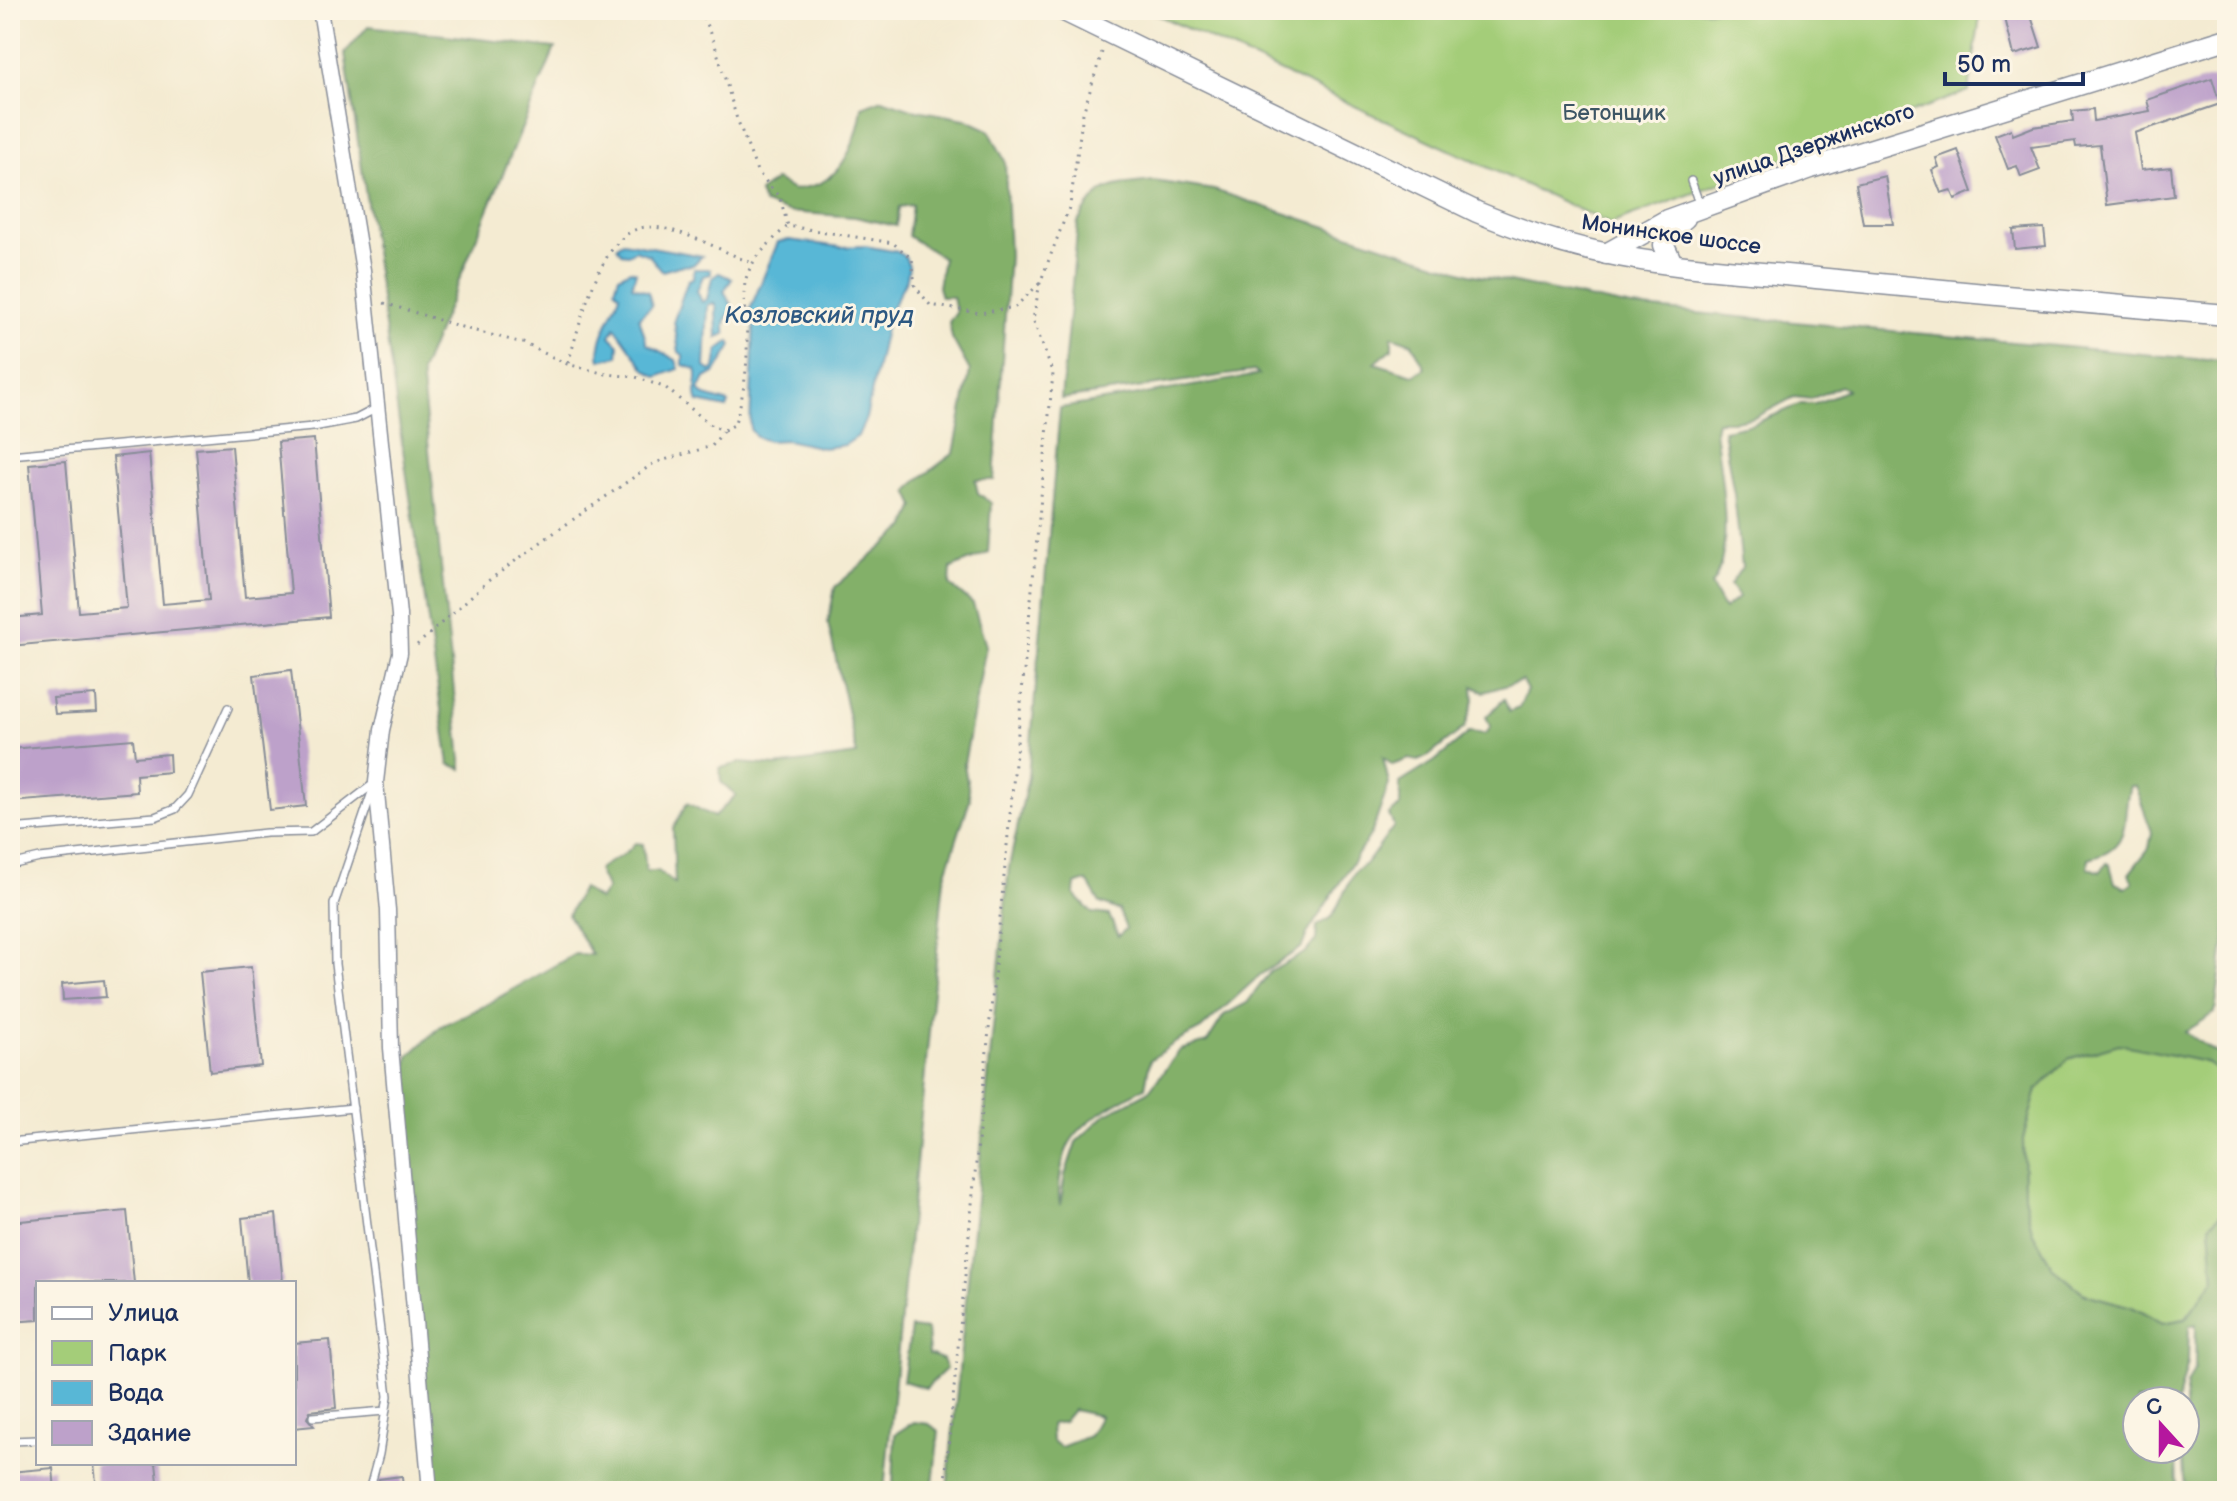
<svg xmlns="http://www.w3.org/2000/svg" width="2237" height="1501" font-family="'Balsamiq Sans',sans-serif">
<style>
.green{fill:#a4cd79;stroke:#607e6c;stroke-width:2}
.forest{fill:#83b069;stroke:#4f7064;stroke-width:2;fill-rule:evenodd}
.water{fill:#58b7d6;stroke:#3a739a;stroke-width:2}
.building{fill:#bda1ca}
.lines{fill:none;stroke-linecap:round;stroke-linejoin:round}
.lane-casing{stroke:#888d98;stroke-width:10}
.street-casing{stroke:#888d98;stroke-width:17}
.secondary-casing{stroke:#888d98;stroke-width:23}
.path{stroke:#888d98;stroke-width:3;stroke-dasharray:2 6;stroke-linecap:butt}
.lane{stroke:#fff;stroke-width:7}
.street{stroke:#fff;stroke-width:14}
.secondary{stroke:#fff;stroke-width:20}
.labels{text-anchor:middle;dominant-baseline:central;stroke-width:6;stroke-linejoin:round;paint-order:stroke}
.park-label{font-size:22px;fill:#3d5665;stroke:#fcf5e5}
.street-label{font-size:22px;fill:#1b2f5e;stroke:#fcf5e5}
.water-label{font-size:24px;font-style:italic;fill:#2d5882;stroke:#fcf5e5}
</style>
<rect width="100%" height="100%" fill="#fcf5e5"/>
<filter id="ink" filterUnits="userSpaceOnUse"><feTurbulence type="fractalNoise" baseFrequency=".0125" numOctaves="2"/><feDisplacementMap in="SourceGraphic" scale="16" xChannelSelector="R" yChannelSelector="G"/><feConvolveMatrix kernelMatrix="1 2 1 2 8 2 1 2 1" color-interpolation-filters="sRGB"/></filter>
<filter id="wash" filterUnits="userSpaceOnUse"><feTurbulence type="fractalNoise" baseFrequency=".006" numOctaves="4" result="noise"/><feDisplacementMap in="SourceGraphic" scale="32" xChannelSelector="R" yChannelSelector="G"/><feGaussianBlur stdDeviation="1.8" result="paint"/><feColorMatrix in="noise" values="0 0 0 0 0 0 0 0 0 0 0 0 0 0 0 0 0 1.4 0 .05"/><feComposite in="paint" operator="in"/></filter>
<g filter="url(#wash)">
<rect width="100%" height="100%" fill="#f4ebd2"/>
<g class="green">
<path d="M1147,10H1981L1969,91L1610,224Z"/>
<path d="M2119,1043L2205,1062L2227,1078V1212L2221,1214L2210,1224L2214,1280L2185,1319L2163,1323L2132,1307L2085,1294L2053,1268L2032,1231L2024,1195L2023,1139L2036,1090L2068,1059Z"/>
</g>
<g class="forest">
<path d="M368,26L555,48L421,372L462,769L449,764L345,53Z"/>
<path d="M882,99L912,109L965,119L989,130L1005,161L1009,256L994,480H975L978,493L991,503L988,553L951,568L950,585L973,604L986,646L964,764L970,799L944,879L884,1491H430L399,1114L409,1056L441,1026L482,1007L575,954L592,955L568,915L582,888L599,900L607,889L598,870C612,858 623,859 635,843L643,844L646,871H658L675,884L673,829L687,803L714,817L736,795L721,782L720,768L740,763L776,766L857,755L828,623L835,587L906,527L915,506L908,491L918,480L954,453L970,371L952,338L949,322L956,313L953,297H941L938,287L943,258L908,236L912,205L899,207L896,226L855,217L789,212L764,204L759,192L776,180L793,190C801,188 811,187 818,184C846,172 859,134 862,107Z"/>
<path d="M1154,181L1214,190L1470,274L1632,307L2207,360L2227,358V923L2215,1013L2185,1032L2215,1052L2227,1053V1078L2205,1062L2119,1044L2068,1059L2037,1090L2023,1139L2024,1195L2032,1231L2053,1268L2085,1294L2132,1307L2163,1323L2185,1319L2214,1280L2210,1224L2221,1214L2227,1212V1478C2216,1492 2202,1491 2185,1491L2182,1449H2185V1401L2187,1384L2195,1368L2196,1324L2189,1326L2188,1362L2178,1401H2137V1449H2176L2177,1491H947L1009,867L1028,777L1060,408L1259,375L1254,371L1061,399L1078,222C1101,182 1111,186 1154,181ZM1392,336L1412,343L1425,368L1413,375L1375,363L1392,349ZM1840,386L1847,390L1815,404H1801L1753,424L1723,430L1734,494L1742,567L1730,585L1739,597L1724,609L1711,585C1736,553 1720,470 1715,430L1717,421H1735L1756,417L1794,397L1811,399ZM1522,681L1527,690L1519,708L1509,712L1504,699L1486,717L1491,726L1486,734L1470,732L1435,761L1400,783V806L1389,815L1394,826L1367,863L1355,871L1332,917L1317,926L1316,940L1306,952L1270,972L1247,1003L1224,1015L1207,1042L1180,1050L1148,1092L1106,1114L1076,1142L1065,1175L1060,1205C1057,1187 1062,1152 1073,1138C1089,1116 1122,1100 1145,1087L1150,1060L1176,1042L1201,1029L1260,975L1302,947L1307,934L1372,832L1389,784L1383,757L1392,765L1409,759L1418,761L1429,756L1465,727L1474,700L1473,686L1484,692ZM2130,786H2135L2152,832L2149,848L2129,874L2133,883L2126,888L2115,883L2110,865L2107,863L2100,872L2088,867L2089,858C2136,847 2120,817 2130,786ZM1087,881L1100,903L1119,910L1126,929L1118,936L1109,915L1092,913L1074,894L1075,885ZM1073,1410L1100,1416L1089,1436L1061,1447L1052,1441L1051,1424L1063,1422Z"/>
<path d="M911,1328L927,1330L929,1354L942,1359L946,1369L926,1388L903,1381Z"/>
<path d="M914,1422L929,1424L939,1431L933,1483L924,1491H902L893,1485L895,1434Z"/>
</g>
<g class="water">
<path d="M789,240L841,247L865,246L898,252L905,257L909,266L907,278L888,315L866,418L858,436L845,445L823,448L787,440L768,441L756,437L750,429L754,322L749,312L778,242Z"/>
<path d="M623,242L702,256L693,265L679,266L662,271L649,255L635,250L628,254L621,253L617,246Z"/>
<path d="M694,269H710L711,274L703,276L697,291L702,302L707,299L712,278L719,273L732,279L724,291L734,309C727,314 723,324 726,333L717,338L716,306L713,303L708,305L705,367L711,371L715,368L718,350L730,341L732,346L716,372L705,378L699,390L705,396L729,403L727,408L698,402C692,390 700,380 696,369L683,365V355L679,352L674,320L688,280L693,278Z"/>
<path d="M630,270L636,272L632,286L648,292L652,306L639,317L647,344L676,360L679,369L657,377L645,369L615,327L610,336L619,345L618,356L600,360C595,341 614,313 620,294L615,289L619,276Z"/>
</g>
<g id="blocks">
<g class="building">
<path d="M2003,10H2029L2041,47L2014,55Z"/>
<path d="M2212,78L2220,104L2135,133L2141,170L2171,167L2174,196L2107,205L2100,145L2076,147L2075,141L2031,147L2040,170L2021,177L2017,166L2008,169L1995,135L2011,129L2013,135L2033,127L2073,121L2072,111L2093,109L2094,121L2150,111L2147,100Z"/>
<path d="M1958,150L1973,192L1955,199L1951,190L1941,193L1932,170L1939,167L1936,158Z"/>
<path d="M1885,176L1893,224H1863L1856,183Z"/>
<path d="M2044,228L2046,246L2015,249L2013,230Z"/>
<path d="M314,439L329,617L10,646V618L42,615L29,464L66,461L79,612L127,608L113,457L149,453L163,604L209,600L196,449L232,446L245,597L291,593L278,442Z"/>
<path d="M291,670L306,806L270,810L254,675Z"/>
<path d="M96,695L97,712L55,714L53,698Z"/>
<path d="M133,739L135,757L169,754L170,772L136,775L137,792L10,802V749Z"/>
<path d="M251,967L261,1066L210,1072L200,972Z"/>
<path d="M104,980L106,997L63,1000L62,984Z"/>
<path d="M127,1211L134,1283H38V1320L10,1322V1222Z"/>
<path d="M276,1214L283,1283H248L242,1218Z"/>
<path d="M330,1340L336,1408L310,1411L307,1418L314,1426L294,1428V1343Z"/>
<path d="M94,1463H156L159,1491H97Z"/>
<path d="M53,1468L55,1491H10V1472Z"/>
<path d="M402,1476L403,1491H376L379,1479Z"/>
</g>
</g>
</g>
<g filter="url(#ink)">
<use href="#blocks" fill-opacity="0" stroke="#888d98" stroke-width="2"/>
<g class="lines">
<defs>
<g id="lane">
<path d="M1691,181L1700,206"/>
<path d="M10,455L313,427L356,419L379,407"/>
<path d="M10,829L155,817L175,809L188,795L228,708"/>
<path d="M10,865L40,858L266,833L311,832L376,782"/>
<path d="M10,1142L353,1108"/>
<path d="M313,1417L385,1411"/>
<path d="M10,1441L38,1440"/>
<path d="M369,1491L379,1454L388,1396L335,964L334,904L372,792"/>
</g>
<path id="street" d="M320,10L363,270L399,615L400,653L382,730L376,782L388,910L391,1048L430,1491"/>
<g id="secondary">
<path d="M1062,10L1477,212C1518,229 1559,244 1604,253C1676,269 1753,271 1827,279C1960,292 2094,304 2227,315"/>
<path d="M1606,254L1667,220L1811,168L2227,39"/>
<path d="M1672,263L1664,245L1667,233L1685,218"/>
</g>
</defs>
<use href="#lane" class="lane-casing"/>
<use href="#street" class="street-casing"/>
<use href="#secondary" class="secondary-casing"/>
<g class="path">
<path d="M700,10L715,45L736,116L757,171L780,198L788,226"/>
<path d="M384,303L468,329L523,343L567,364L606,374L636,377L666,388L712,426L724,430L734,425C743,400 748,368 747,340C746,299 734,280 766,247C773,240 780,232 788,226L893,243L912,259L915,286L930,305L980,313L1015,307L1040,283"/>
<path d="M568,363C580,326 600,229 647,227C678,226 722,251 751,263"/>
<path d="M417,645L488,581L548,537L654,463L712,446L724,430"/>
<path d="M944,1491L1053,374L1033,319L1040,283L1070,205L1083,113L1102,52"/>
</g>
<use href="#lane" class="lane"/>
<use href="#street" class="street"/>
<use href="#secondary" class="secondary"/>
</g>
</g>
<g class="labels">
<g class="park-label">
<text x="1614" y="113">Бетонщик</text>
</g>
<g class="street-label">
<text transform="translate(1814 145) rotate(-19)">улица Дзержинского</text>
<text transform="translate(1671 235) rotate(8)">Монинское шоссе</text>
</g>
<g class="water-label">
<text x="819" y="315">Козловский пруд</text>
</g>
</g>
<rect width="2237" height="1501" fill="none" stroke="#fcf5e5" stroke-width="40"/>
<rect x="36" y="1281" width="260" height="184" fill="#fcf5e5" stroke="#a2a6af" stroke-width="2"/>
<rect x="52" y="1307" width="40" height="12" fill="#ffffff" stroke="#a2a6af" stroke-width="2"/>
<text x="108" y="1321" font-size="24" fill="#1b2f5e">Улица</text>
<rect x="52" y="1341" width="40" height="24" fill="#a4cd79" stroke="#a2a6af" stroke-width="2"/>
<text x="108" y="1361" font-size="24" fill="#1b2f5e">Парк</text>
<rect x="52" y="1381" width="40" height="24" fill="#58b7d6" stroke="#a2a6af" stroke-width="2"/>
<text x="108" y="1401" font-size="24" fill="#1b2f5e">Вода</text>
<rect x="52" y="1421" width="40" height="24" fill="#bda1ca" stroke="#a2a6af" stroke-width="2"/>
<text x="108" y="1441" font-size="24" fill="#1b2f5e">Здание</text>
<g transform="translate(2161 1425) rotate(339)"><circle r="38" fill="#fcf5e5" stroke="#a2a6af" stroke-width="2"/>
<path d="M0-6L14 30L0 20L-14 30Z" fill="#b5179e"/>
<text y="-12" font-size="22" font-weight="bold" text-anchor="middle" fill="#1b2f5e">С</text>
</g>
<path d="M1945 72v12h138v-12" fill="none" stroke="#1b2f5e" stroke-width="4"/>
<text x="1957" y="72" font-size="24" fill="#1b2f5e" stroke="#fcf5e5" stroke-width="6" paint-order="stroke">50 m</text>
</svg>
